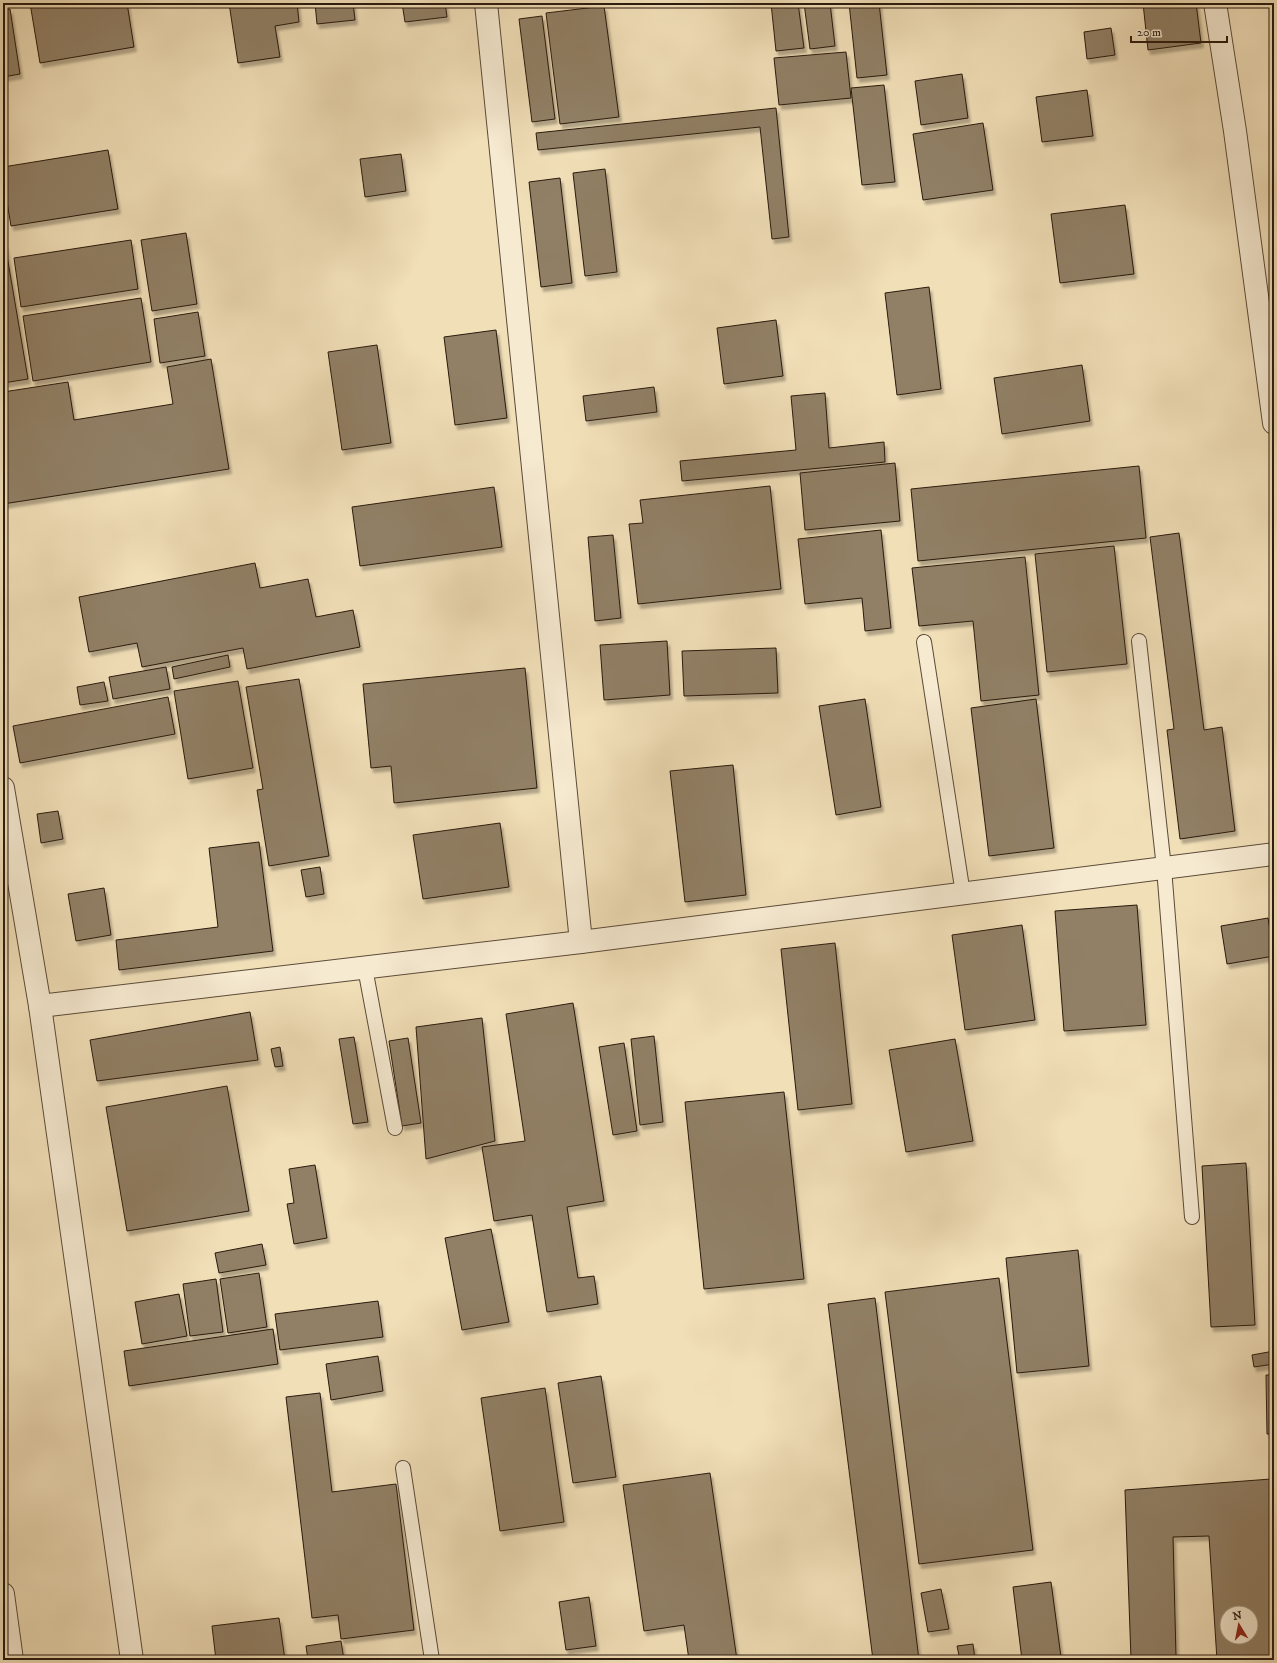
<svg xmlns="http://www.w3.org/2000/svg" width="1277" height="1663" font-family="'IM FELL DW Pica',serif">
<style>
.building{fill:#918066;stroke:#2a1a0e;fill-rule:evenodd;filter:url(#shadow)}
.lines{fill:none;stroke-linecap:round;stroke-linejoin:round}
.service-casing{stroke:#5c4b38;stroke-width:16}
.minor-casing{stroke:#5c4b38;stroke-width:24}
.service{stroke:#f6ead1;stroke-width:14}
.minor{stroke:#f6ead1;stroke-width:22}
</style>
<defs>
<filter id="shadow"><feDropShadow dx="2.5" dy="4.5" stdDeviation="1" flood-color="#0004"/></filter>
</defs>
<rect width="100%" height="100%" fill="#f1dfb8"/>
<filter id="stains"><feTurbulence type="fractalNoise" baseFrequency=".005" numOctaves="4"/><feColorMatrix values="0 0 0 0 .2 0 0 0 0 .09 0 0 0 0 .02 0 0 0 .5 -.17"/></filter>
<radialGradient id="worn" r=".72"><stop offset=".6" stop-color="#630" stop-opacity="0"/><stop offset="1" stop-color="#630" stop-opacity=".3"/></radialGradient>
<g class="building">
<path d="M30,3H127L134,47L40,63Z"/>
<path d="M229,3H297L299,22L275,26L280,57L238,63Z"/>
<path d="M315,3H353L355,20L317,24Z"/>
<path d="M402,3H445L447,17L405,22Z"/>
<path d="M771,3H798L804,48L776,51Z"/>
<path d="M804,3H830L835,46L810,49Z"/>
<path d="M849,3H879L887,75L857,78Z"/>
<path d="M1143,3H1196L1201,43L1148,50Z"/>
<path d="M604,6L619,117L560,124L546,13Z"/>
<path d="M10,9L20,74L3,77V10Z"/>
<path d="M542,16L555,119L532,122L519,19Z"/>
<path d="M1111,28L1115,55L1087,59L1084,32Z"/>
<path d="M846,52L851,98L779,105L774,58Z"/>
<path d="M962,74L968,118L921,125L915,81Z"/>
<path d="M884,85L895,182L862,185L851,88Z"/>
<path d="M1087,90L1093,136L1042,142L1036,97Z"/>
<path d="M776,108L789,237L772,239L760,127L538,150L536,133Z"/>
<path d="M983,123L993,190L923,200L913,134Z"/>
<path d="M108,150L118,209L11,226L3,178V167Z"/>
<path d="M401,154L406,191L365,197L360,159Z"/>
<path d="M605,169L617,272L585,276L573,173Z"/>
<path d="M560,178L572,283L541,287L529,182Z"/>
<path d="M1125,205L1134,274L1060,283L1051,214Z"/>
<path d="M186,233L197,304L152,311L141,240Z"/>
<path d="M131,240L138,289L21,307L14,258Z"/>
<path d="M3,244H5L28,379L3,383Z"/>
<path d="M929,287L941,389L897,395L885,293Z"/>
<path d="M141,298L151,362L33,381L23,316Z"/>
<path d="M198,312L205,356L160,363L154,319Z"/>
<path d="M776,320L783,376L724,384L717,328Z"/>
<path d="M496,330L507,418L455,425L444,337Z"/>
<path d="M377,345L391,443L342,450L328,352Z"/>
<path d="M211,359L229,469L3,504V392L68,382L74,420L173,404L167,367Z"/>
<path d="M1082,365L1090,421L1002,434L994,378Z"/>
<path d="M654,387L657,412L586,421L583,396Z"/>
<path d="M825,393L829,448L884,442L885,462L682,481L680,461L796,450L791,396Z"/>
<path d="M895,463L900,521L805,530L800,473Z"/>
<path d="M1139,466L1146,538L918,561L911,489Z"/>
<path d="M770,486L781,589L638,604L629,524L643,523L640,500Z"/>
<path d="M494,487L502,547L360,566L352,507Z"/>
<path d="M881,530L891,628L865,631L862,598L805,604L798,539Z"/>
<path d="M1179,533L1204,730L1222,727L1235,831L1180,839L1167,730L1174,729L1150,537Z"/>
<path d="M613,535L621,618L595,621L588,537Z"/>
<path d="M1114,546L1127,664L1047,672L1035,554Z"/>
<path d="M1025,557L1039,695L981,701L973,621L919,626L912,568Z"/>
<path d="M255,563L260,588L308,579L316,617L353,610L360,647L247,669L243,648L142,667L137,643L89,652L79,597Z"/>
<path d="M667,641L670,695L604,700L600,645Z"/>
<path d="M776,648L778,693L684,696L682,651Z"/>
<path d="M228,655L230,667L174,679L172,667Z"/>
<path d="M166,667L170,689L113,699L109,677Z"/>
<path d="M525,668L537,788L394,803L391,766L371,768L363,684Z"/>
<path d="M299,679L329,856L269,866L257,790L263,789L246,687Z"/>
<path d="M238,681L253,768L188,779L174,691Z"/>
<path d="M104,682L108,701L80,705L77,687Z"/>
<path d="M168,697L175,734L20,763L13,726Z"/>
<path d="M865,699L881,807L836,815L819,706Z"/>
<path d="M1036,699L1054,848L989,856L971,708Z"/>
<path d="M733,765L746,895L685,902L670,771Z"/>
<path d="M58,811L63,839L41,843L37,814Z"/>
<path d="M500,823L509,887L423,899L413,835Z"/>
<path d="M259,842L273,951L119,970L116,940L218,927L209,848Z"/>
<path d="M320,867L324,894L306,897L301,870Z"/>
<path d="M104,888L111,935L76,941L68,894Z"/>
<path d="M1137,905L1146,1025L1064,1031L1055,911Z"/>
<path d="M1268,918L1274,956L1227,964L1221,926Z"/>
<path d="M1022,925L1035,1020L965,1030L952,935Z"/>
<path d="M835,943L852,1104L798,1110L781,949Z"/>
<path d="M573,1003L604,1201L567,1207L578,1278L594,1276L598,1304L547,1312L532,1215L494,1221L482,1147L525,1141L506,1014Z"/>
<path d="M250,1012L258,1060L97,1081L90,1040Z"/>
<path d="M482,1018L495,1141L426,1159L416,1027Z"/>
<path d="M654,1036L663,1122L640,1125L631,1039Z"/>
<path d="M354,1037L368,1122L353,1124L339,1039Z"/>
<path d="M408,1038L421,1123L402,1126L389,1041Z"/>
<path d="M955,1039L973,1141L906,1152L889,1050Z"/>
<path d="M624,1043L637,1131L613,1135L599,1047Z"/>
<path d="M280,1047L283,1066L275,1067L271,1049Z"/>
<path d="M227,1086L249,1211L127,1231L106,1107Z"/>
<path d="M784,1092L804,1279L704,1289L685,1102Z"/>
<path d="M1246,1163L1255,1325L1211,1327L1202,1166Z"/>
<path d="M315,1165L327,1238L294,1244L287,1204L294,1203L289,1169Z"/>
<path d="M491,1229L509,1322L462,1330L445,1238Z"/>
<path d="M262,1244L266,1265L219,1273L215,1253Z"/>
<path d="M1078,1250L1089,1366L1017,1373L1006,1258Z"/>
<path d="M259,1273L267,1327L228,1333L220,1279Z"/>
<path d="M999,1278L1033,1550L919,1564L885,1292Z"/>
<path d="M216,1279L223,1332L190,1336L183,1284Z"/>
<path d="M179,1294L187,1336L142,1344L135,1302Z"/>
<path d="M875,1298L919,1660H873L828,1304Z"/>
<path d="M378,1301L383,1337L280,1350L275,1314Z"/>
<path d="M273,1329L278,1364L129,1386L124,1351Z"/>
<path d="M1274,1351V1364L1254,1367L1252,1355Z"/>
<path d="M378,1356L383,1391L331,1400L326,1364Z"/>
<path d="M1266,1375H1274V1434H1267Z"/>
<path d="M601,1376L616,1477L573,1483L558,1383Z"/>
<path d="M545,1388L564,1522L500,1531L481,1398Z"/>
<path d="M320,1393L332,1492L396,1484L414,1630L341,1639L338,1615L312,1618L286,1397Z"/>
<path d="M710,1473L737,1660H689L684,1625L644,1631L623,1485Z"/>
<path d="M1271,1479H1274V1660H1217L1209,1536L1173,1537L1176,1657L1131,1659L1125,1490ZM1227,1613H1251V1637H1227Z"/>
<path d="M1051,1582L1061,1657L1022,1660L1013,1587Z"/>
<path d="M941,1589L949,1629L928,1632L921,1593Z"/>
<path d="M589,1597L596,1646L566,1650L559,1602Z"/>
<path d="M279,1618L285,1660H216L212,1626Z"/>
<path d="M341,1641L344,1660H308L306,1646Z"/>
<path d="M973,1644L975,1660H960L957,1646Z"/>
</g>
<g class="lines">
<defs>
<g id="service">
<path d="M1139,641L1164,868L1192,1217"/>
<path d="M924,642L963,894"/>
<path d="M365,968L395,1128"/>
<path d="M403,1468L432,1660"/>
</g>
<g id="minor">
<path d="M486,3L581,942"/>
<path d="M1215,3L1235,131L1274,423"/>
<path d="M3,788L40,1006L132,1660"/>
<path d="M40,1006L581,942L1274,854"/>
<path d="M3,1594L12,1660"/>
</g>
</defs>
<use href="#service" class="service-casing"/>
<use href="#minor" class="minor-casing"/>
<use href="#service" class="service"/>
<use href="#minor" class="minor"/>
</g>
<rect width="1277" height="1663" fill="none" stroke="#f1dfb8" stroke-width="16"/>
<rect x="4" y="4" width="1269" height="1655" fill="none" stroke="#2a1a0e" stroke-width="2"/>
<rect x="8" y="8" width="1261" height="1647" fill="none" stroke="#2a1a0e"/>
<g transform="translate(1239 1625) rotate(350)"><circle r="19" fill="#f6ead1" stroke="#a49783"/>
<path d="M0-3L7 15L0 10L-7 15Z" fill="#8f2418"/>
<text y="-6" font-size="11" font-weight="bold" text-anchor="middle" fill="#2a1a0e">N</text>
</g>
<path d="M1131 36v6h96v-6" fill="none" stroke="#2a1a0e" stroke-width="2"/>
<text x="1137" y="36" font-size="12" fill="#2a1a0e" stroke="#f6ead1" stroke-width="3" paint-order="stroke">20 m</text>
<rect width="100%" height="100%" filter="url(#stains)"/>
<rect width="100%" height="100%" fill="url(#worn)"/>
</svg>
